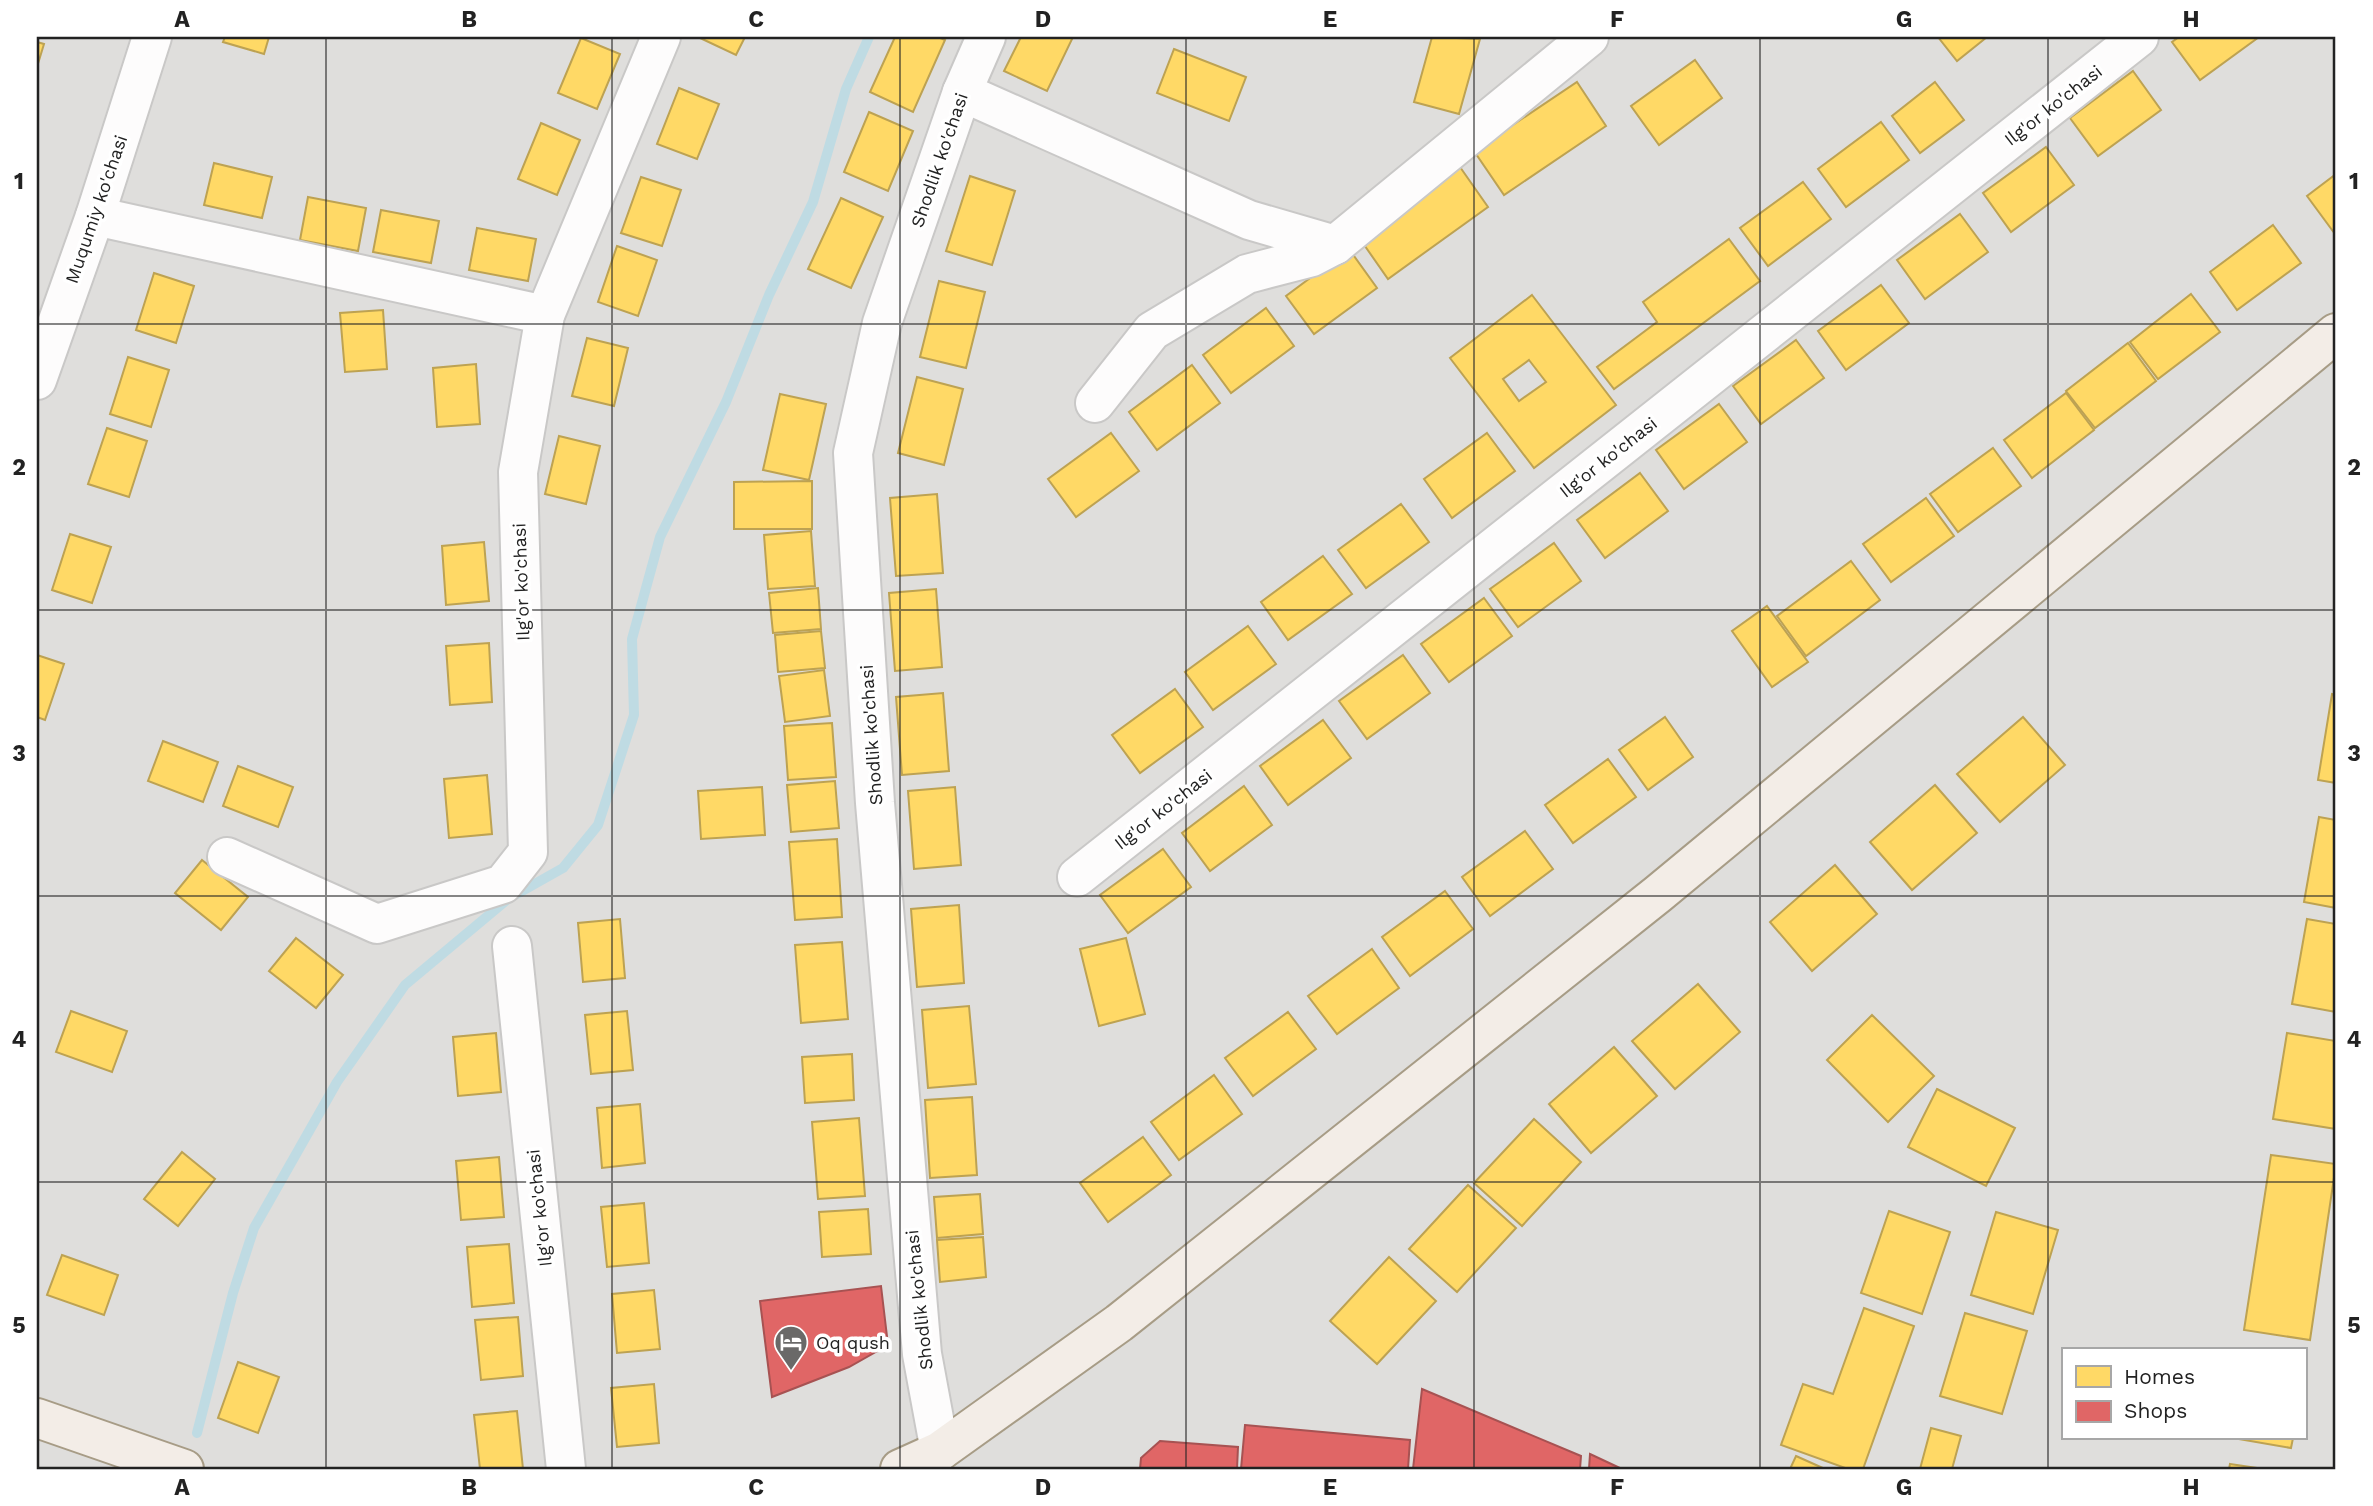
<svg xmlns="http://www.w3.org/2000/svg" width="2373" height="1506" font-family="'Work Sans',sans-serif">
<style>
.residential{fill:#dfdedc;fill-rule:evenodd}
.homes{fill:#ffd966;stroke:#bda252;stroke-width:2;fill-rule:evenodd}
.shops{fill:#e06666;stroke:#a75252;stroke-width:2}
.lines{fill:none;stroke-linecap:round;stroke-linejoin:round}
.stream{stroke:#bfdbe3;stroke-width:10}
.minor-casing{stroke:#c9c8c7;stroke-width:42}
.major-casing{stroke:#a79c86;stroke-width:42}
.minor{stroke:#fdfcfc;stroke-width:38}
.major{stroke:#f3ede7;stroke-width:38}
.grid{fill:none;stroke:#222;stroke-width:2;stroke-opacity:0.55}
.labels{text-anchor:middle;dominant-baseline:central;stroke-width:7;stroke-linejoin:round;paint-order:stroke}
.street-label{font-size:18px;fill:#222;stroke:#fff}
.poi-label{font-size:18px;fill:#222;stroke:#fff;text-anchor:start}
.neatline{fill:none;stroke:#222;stroke-width:2.5}
.grid-label{font-size:23px;text-anchor:middle;font-weight:bold;fill:#222}
</style>
<rect width="100%" height="100%" fill="#f0eeeb"/>
<path class="residential" d="M37,37H2336V1469H37ZM2063,1350H2305V1438H2063Z"/>
<g class="homes">
<path d="M225,37H269L264,54L223,42Z"/>
<path d="M698,37H745L736,55Z"/>
<path d="M895,37H938L945,40L913,112L870,92Z"/>
<path d="M1021,37H1073L1047,91L1004,71Z"/>
<path d="M1432,37L1480,39L1459,114L1414,102Z"/>
<path d="M1938,37H1987L1957,61Z"/>
<path d="M2179,37H2259L2200,80L2172,42Z"/>
<path d="M581,38L620,54L597,109L558,93Z"/>
<path d="M37,42L44,44L37,67Z"/>
<path d="M1174,49L1246,77L1229,121L1157,93Z"/>
<path d="M1695,60L1722,98L1659,145L1631,106Z"/>
<path d="M2133,71L2161,110L2098,156L2070,118Z"/>
<path d="M1577,82L1606,126L1504,195L1474,151Z"/>
<path d="M1935,82L1964,120L1920,153L1892,116Z"/>
<path d="M679,88L719,104L697,159L657,144Z"/>
<path d="M869,112L913,131L888,191L844,172Z"/>
<path d="M1881,122L1909,160L1846,207L1818,169Z"/>
<path d="M541,123L580,140L557,195L518,179Z"/>
<path d="M2046,147L2074,185L2011,232L1983,193Z"/>
<path d="M214,163L272,177L262,218L204,205Z"/>
<path d="M1460,167L1488,207L1388,279L1360,239Z"/>
<path d="M2336,174V233L2335,234L2307,196Z"/>
<path d="M970,176L1015,191L992,265L946,251Z"/>
<path d="M641,177L681,190L662,246L621,233Z"/>
<path d="M1803,182L1831,219L1768,266L1740,228Z"/>
<path d="M308,197L366,208L358,251L300,240Z"/>
<path d="M841,198L883,217L851,288L808,269Z"/>
<path d="M381,210L439,221L431,263L373,252Z"/>
<path d="M1960,214L1988,252L1925,299L1897,260Z"/>
<path d="M2273,225L2301,263L2237,310L2210,272Z"/>
<path d="M477,228L536,239L528,281L469,270Z"/>
<path d="M1729,239L1760,281L1614,389L1597,367L1657,322L1643,302Z"/>
<path d="M617,246L657,260L638,316L598,302Z"/>
<path d="M1349,249L1377,288L1314,334L1286,296Z"/>
<path d="M154,273L194,286L176,343L136,330Z"/>
<path d="M939,281L985,292L966,368L920,357Z"/>
<path d="M1881,285L1909,323L1846,370L1818,331Z"/>
<path d="M2191,294L2220,332L2158,379L2130,342Z"/>
<path d="M1532,295L1616,405L1534,468L1450,358ZM1529,360L1546,382L1519,401L1503,379Z"/>
<path d="M1266,308L1294,346L1231,393L1203,355Z"/>
<path d="M383,310L387,369L345,372L340,313Z"/>
<path d="M587,338L628,348L614,406L572,396Z"/>
<path d="M1796,340L1824,378L1761,424L1733,386Z"/>
<path d="M2128,343L2156,381L2095,428L2066,391Z"/>
<path d="M128,357L169,370L151,427L110,414Z"/>
<path d="M476,364L480,424L437,427L433,368Z"/>
<path d="M1192,365L1220,403L1157,450L1129,412Z"/>
<path d="M917,377L963,389L944,465L898,453Z"/>
<path d="M2066,393L2094,430L2032,478L2004,440Z"/>
<path d="M780,394L826,404L809,480L763,470Z"/>
<path d="M1719,404L1747,442L1684,489L1656,450Z"/>
<path d="M107,428L147,441L129,497L88,484Z"/>
<path d="M1111,433L1139,471L1076,517L1048,479Z"/>
<path d="M1487,433L1515,471L1452,518L1424,479Z"/>
<path d="M559,436L600,446L586,504L545,494Z"/>
<path d="M1993,448L2021,486L1958,532L1930,494Z"/>
<path d="M1640,473L1668,511L1605,558L1577,520Z"/>
<path d="M812,481V529H734V482Z"/>
<path d="M937,494L943,573L896,576L890,498Z"/>
<path d="M1926,498L1954,536L1891,582L1863,544Z"/>
<path d="M1401,504L1429,542L1366,588L1338,550Z"/>
<path d="M811,531L815,586L768,589L764,535Z"/>
<path d="M70,534L111,547L92,603L52,590Z"/>
<path d="M484,542L489,601L446,605L442,546Z"/>
<path d="M1554,543L1581,581L1518,627L1490,589Z"/>
<path d="M1323,556L1352,594L1288,640L1261,602Z"/>
<path d="M1851,561L1880,600L1806,656L1777,616Z"/>
<path d="M818,588L821,629L773,633L769,593Z"/>
<path d="M936,589L942,667L895,671L889,593Z"/>
<path d="M1484,598L1512,636L1449,682L1421,644Z"/>
<path d="M1767,606L1808,662L1772,687L1732,631Z"/>
<path d="M1248,626L1276,664L1213,710L1185,672Z"/>
<path d="M821,631L825,668L778,672L775,635Z"/>
<path d="M489,643L492,702L450,705L446,646Z"/>
<path d="M37,655L64,664L45,720L37,717Z"/>
<path d="M1403,655L1430,693L1367,739L1339,701Z"/>
<path d="M824,670L830,716L785,722L779,676Z"/>
<path d="M1175,689L1203,727L1140,773L1112,735Z"/>
<path d="M943,693L949,771L902,775L896,697Z"/>
<path d="M2332,694L2336,695V783L2318,780Z"/>
<path d="M1665,717L1693,757L1648,790L1619,750Z"/>
<path d="M2023,717L2065,765L2000,822L1957,774Z"/>
<path d="M1323,720L1351,758L1288,805L1260,766Z"/>
<path d="M832,723L836,777L788,780L784,726Z"/>
<path d="M163,741L218,762L203,802L148,781Z"/>
<path d="M1608,759L1636,797L1573,843L1545,805Z"/>
<path d="M238,766L293,787L278,827L223,806Z"/>
<path d="M487,775L492,834L449,838L444,779Z"/>
<path d="M835,781L839,828L791,832L787,785Z"/>
<path d="M1935,785L1977,833L1912,890L1870,842Z"/>
<path d="M1244,786L1272,825L1210,871L1182,833Z"/>
<path d="M762,787L765,835L701,839L698,791Z"/>
<path d="M955,787L961,865L914,869L908,791Z"/>
<path d="M2319,817L2336,820V908L2304,902Z"/>
<path d="M1525,831L1553,869L1490,916L1462,877Z"/>
<path d="M837,839L842,917L795,920L789,842Z"/>
<path d="M1163,849L1191,887L1128,933L1100,895Z"/>
<path d="M202,860L248,897L221,930L175,893Z"/>
<path d="M1835,865L1877,914L1812,971L1770,922Z"/>
<path d="M1445,891L1473,929L1410,976L1382,937Z"/>
<path d="M959,905L964,983L917,987L911,909Z"/>
<path d="M620,919L625,978L583,982L578,923Z"/>
<path d="M2307,919L2336,924V1012L2292,1004Z"/>
<path d="M296,938L343,975L316,1008L269,971Z"/>
<path d="M1126,938L1145,1014L1099,1026L1080,949Z"/>
<path d="M842,942L848,1019L801,1023L795,945Z"/>
<path d="M1372,949L1399,988L1337,1034L1308,996Z"/>
<path d="M1698,984L1740,1032L1675,1089L1632,1041Z"/>
<path d="M969,1006L976,1084L928,1088L922,1010Z"/>
<path d="M71,1011L127,1031L112,1072L56,1052Z"/>
<path d="M627,1011L633,1070L591,1074L585,1015Z"/>
<path d="M1288,1012L1316,1049L1253,1096L1225,1058Z"/>
<path d="M1872,1015L1934,1076L1888,1122L1827,1060Z"/>
<path d="M496,1033L501,1092L458,1096L453,1037Z"/>
<path d="M2287,1033L2336,1041V1129L2273,1119Z"/>
<path d="M1614,1047L1657,1096L1591,1153L1549,1104Z"/>
<path d="M852,1054L854,1100L805,1103L802,1057Z"/>
<path d="M1214,1075L1242,1114L1179,1160L1151,1122Z"/>
<path d="M1937,1089L2015,1128L1986,1186L1908,1147Z"/>
<path d="M972,1097L977,1175L930,1178L925,1100Z"/>
<path d="M640,1104L645,1163L602,1168L597,1108Z"/>
<path d="M859,1118L865,1196L818,1199L812,1122Z"/>
<path d="M1534,1119L1581,1162L1522,1226L1474,1183Z"/>
<path d="M1143,1137L1171,1175L1108,1222L1080,1183Z"/>
<path d="M182,1152L215,1179L178,1226L144,1199Z"/>
<path d="M2271,1155L2336,1164L2310,1340L2244,1330Z"/>
<path d="M499,1157L504,1217L461,1220L456,1161Z"/>
<path d="M1468,1185L1516,1228L1457,1292L1409,1249Z"/>
<path d="M980,1194L983,1234L937,1238L934,1197Z"/>
<path d="M644,1203L649,1263L607,1267L601,1207Z"/>
<path d="M868,1209L871,1254L822,1257L819,1212Z"/>
<path d="M1889,1211L1950,1232L1922,1314L1861,1293Z"/>
<path d="M1996,1212L2058,1230L2033,1314L1971,1295Z"/>
<path d="M983,1237L986,1277L940,1282L937,1240Z"/>
<path d="M509,1244L514,1303L472,1307L467,1247Z"/>
<path d="M62,1255L118,1275L104,1315L47,1295Z"/>
<path d="M1389,1257L1436,1301L1377,1364L1330,1321Z"/>
<path d="M654,1290L660,1349L617,1353L612,1294Z"/>
<path d="M1864,1308L1914,1326L1863,1469H1848L1781,1445L1803,1384L1833,1394Z"/>
<path d="M1965,1313L2027,1331L2002,1414L1940,1396Z"/>
<path d="M518,1317L523,1376L481,1380L475,1320Z"/>
<path d="M238,1362L279,1377L258,1433L218,1418Z"/>
<path d="M654,1384L659,1443L617,1447L611,1388Z"/>
<path d="M517,1411L523,1469H480L474,1415Z"/>
<path d="M1931,1428L1961,1436L1952,1469H1920Z"/>
<path d="M2233,1438H2293L2291,1448Z"/>
<path d="M1796,1456L1825,1469H1790Z"/>
<path d="M2230,1464L2264,1469H2229Z"/>
</g>
<g class="shops">
<path d="M881,1286L888,1345L849,1367L772,1397L760,1301Z"/>
<path d="M1422,1389L1581,1456L1580,1469H1413Z"/>
<path d="M1245,1425L1410,1440L1408,1469H1241Z"/>
<path d="M1160,1441L1238,1447L1237,1469H1140L1141,1458Z"/>
<path d="M1590,1454L1622,1469H1589Z"/>
</g>
<g class="lines">
<path class="stream" d="M197,1433L233,1293L254,1228L337,1082L405,985L508,899L563,868L598,825L634,715L632,639L660,537L726,402L769,295L813,202L846,89L869,37"/>
<defs>
<g id="minor">
<path d="M962,92L1249,220L1335,245"/>
<path d="M95,216L545,315"/>
<path d="M37,380L95,216L152,37"/>
<path d="M1095,403L1152,331L1247,274L1312,257L1335,245L1589,37"/>
<path d="M227,857L377,924L503,884L528,852L518,472L545,315L661,37"/>
<path d="M1077,877L2139,37"/>
<path d="M512,946L566,1469"/>
<path d="M940,1451L922,1354L875,803L853,453L882,323L962,92L986,37"/>
</g>
<g id="major">
<path d="M37,1418L184,1469"/>
<path d="M900,1469L940,1451L1119,1323L1658,894L2336,333"/>
</g>
</defs>
<use href="#minor" class="minor-casing"/>
<use href="#major" class="major-casing"/>
<use href="#minor" class="minor"/>
<use href="#major" class="major"/>
</g>
<path class="grid" d="M326,37V1469M612,37V1469M900,37V1469M1186,37V1469M1474,37V1469M1760,37V1469M2048,37V1469M37,324H2336M37,610H2336M37,896H2336M37,1182H2336"/>
<defs>
<symbol id="hotel-pin" viewBox="-11 -11 22 30"><path d="M0 17L-7.5 6A9.5 9.5 0 1 1 7.5 6Z" fill="#6a6968" stroke="#fff"/><path d="M-6-4.5h1.5V1H6V5H4.5V3h-9V5H-6ZM-4 0a1.8 1.8 0 1 1 3.6 0ZM.5 0V-2.5h3Q6-2.5 6 0Z" fill="#fff"/></symbol>
</defs>
<g fill-rule="evenodd">
<use href="#hotel-pin" x="772" y="1323" width="38" height="52"/>
</g>
<g class="labels">
<g class="street-label">
<text transform="translate(2053 105) rotate(-38)">Ilg'or ko'chasi</text>
<text transform="translate(939 160) rotate(-71)">Shodlik ko'chasi</text>
<text transform="translate(96 209) rotate(-71)">Muqumiy ko'chasi</text>
<text transform="translate(1608 457) rotate(-38)">Ilg'or ko'chasi</text>
<text transform="translate(521 582) rotate(-92)">Ilg'or ko'chasi</text>
<text transform="translate(871 735) rotate(-94)">Shodlik ko'chasi</text>
<text transform="translate(1163 809) rotate(-38)">Ilg'or ko'chasi</text>
<text transform="translate(539 1208) rotate(-96)">Ilg'or ko'chasi</text>
<text transform="translate(919 1300) rotate(-96)">Shodlik ko'chasi</text>
</g>
<g class="poi-label">
<text x="816" y="1342">Oq qush</text>
</g>
</g>
<rect width="2373" height="1506" fill="none" stroke="#ffffff" stroke-width="77"/>
<rect x="2062" y="1348" width="245" height="91" fill="#ffffff" stroke="#a7a7a7" stroke-width="2"/>
<rect x="2076" y="1366" width="35" height="21" fill="#ffd966" stroke="#a7a7a7" stroke-width="2"/>
<text x="2124" y="1384" font-size="21" fill="#222222">Homes</text>
<rect x="2076" y="1401" width="35" height="21" fill="#e06666" stroke="#a7a7a7" stroke-width="2"/>
<text x="2124" y="1418" font-size="21" fill="#222222">Shops</text>
<rect x="38" y="38" width="2296" height="1430" class="neatline"/>
<g class="grid-label">
<text x="182" y="27">A</text>
<text x="469" y="27">B</text>
<text x="756" y="27">C</text>
<text x="1043" y="27">D</text>
<text x="1330" y="27">E</text>
<text x="1617" y="27">F</text>
<text x="1904" y="27">G</text>
<text x="2191" y="27">H</text>
<text x="19" y="189">1</text>
<text x="2354" y="189">1</text>
<text x="19" y="475">2</text>
<text x="2354" y="475">2</text>
<text x="19" y="761">3</text>
<text x="2354" y="761">3</text>
<text x="19" y="1047">4</text>
<text x="2354" y="1047">4</text>
<text x="19" y="1333">5</text>
<text x="2354" y="1333">5</text>
<text x="182" y="1495">A</text>
<text x="469" y="1495">B</text>
<text x="756" y="1495">C</text>
<text x="1043" y="1495">D</text>
<text x="1330" y="1495">E</text>
<text x="1617" y="1495">F</text>
<text x="1904" y="1495">G</text>
<text x="2191" y="1495">H</text>
</g>
</svg>
